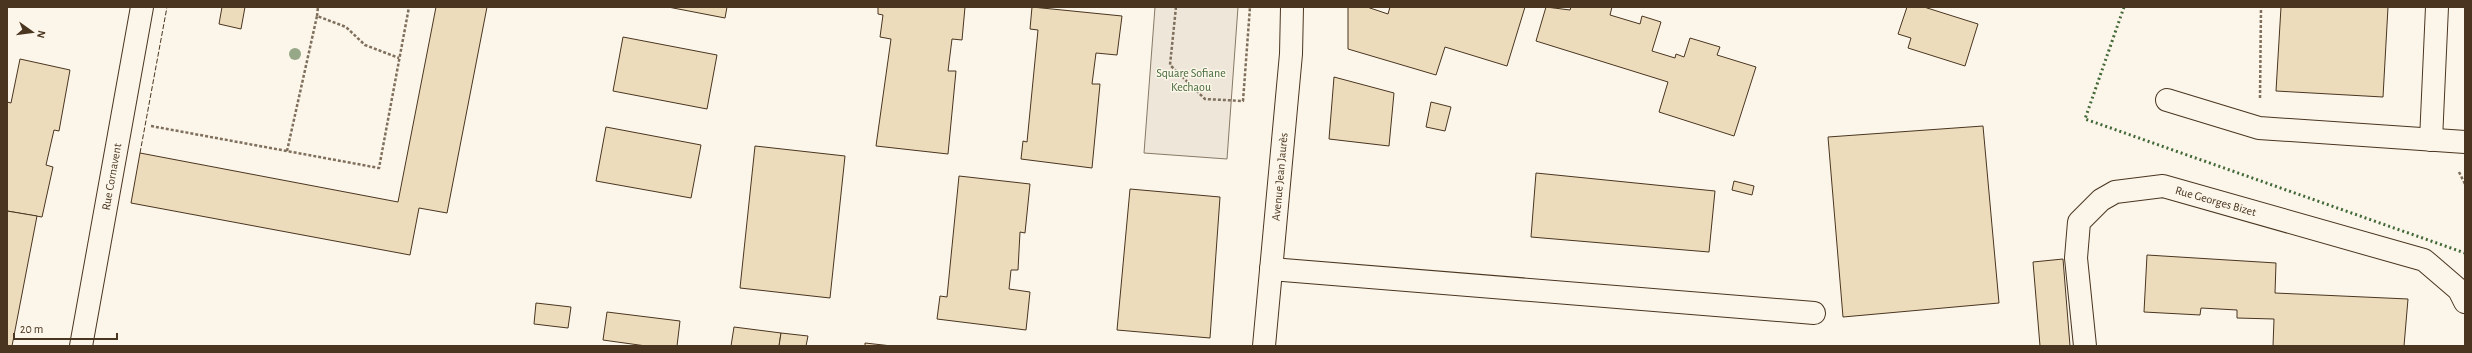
<svg xmlns="http://www.w3.org/2000/svg" width="2472" height="353" font-family="'Alegreya Sans',sans-serif">
<style>
.green{fill:#ede6d9;stroke:#887966}
.building{fill:#ecdcbc;stroke:#4a3520}
.lines{fill:none;stroke-linecap:round;stroke-linejoin:round}
.street-casing{stroke:#4a3520;stroke-width:24}
.secondary-casing{stroke:#4a3520;stroke-width:24}
.path{stroke:#7f6f5c;stroke-width:2.5;stroke-dasharray:3 2;stroke-linecap:butt}
.street{stroke:#fbf6e9;stroke-width:22}
.secondary{stroke:#fbf6e9;stroke-width:22}
.hedge{stroke:#436837;stroke-width:3;stroke-dasharray:2 3;stroke-linecap:butt}
.fence{stroke:#4a3520;stroke-width:1;stroke-dasharray:5 2;stroke-linecap:butt}
.tree{fill:#96a887}
.labels{text-anchor:middle;dominant-baseline:central;stroke-width:3;stroke-linejoin:round;paint-order:stroke}
.park-label{font-size:12px;fill:#436837;stroke:#fbf6e9}
.street-label{font-size:12px;fill:#4a3520;stroke:#fbf6e9}
</style>
<rect width="100%" height="100%" fill="#fbf6e9"/>
<path class="green" d="M1155,7H1238L1227,159L1144,153Z"/>
<g class="building">
<path d="M222,7H245L241,29L219,24Z"/>
<path d="M436,7H487L447,213L419,208L410,255L131,203L140,153L398,202Z"/>
<path d="M668,7H727L725,18Z"/>
<path d="M878,7H965L962,40L952,39L948,71H956L948,154L876,146L891,39L880,37L883,15L878,14Z"/>
<path d="M1032,7L1122,16L1117,55L1096,53L1092,84H1100L1092,168L1021,159L1023,141L1027,142L1038,30L1030,29Z"/>
<path d="M1348,7H1367L1388,14L1390,7H1525L1507,66L1445,47L1436,75L1348,49Z"/>
<path d="M1546,7L1570,10L1571,7H1612L1610,15L1640,24L1642,16L1661,22L1652,51L1675,58L1676,54L1684,57L1690,38L1720,47L1717,55L1756,67L1734,136L1659,112L1668,82L1536,41Z"/>
<path d="M1907,7H1924L1978,24L1965,66L1908,48L1911,38L1898,34Z"/>
<path d="M2281,7H2388L2383,97L2276,91Z"/>
<path d="M623,37L717,55L707,109L613,91Z"/>
<path d="M20,59L70,70L59,131L54,130L46,165L53,167L42,217L7,211V102L11,103Z"/>
<path d="M1334,77L1394,93L1389,146L1329,139Z"/>
<path d="M1431,102L1451,107L1445,131L1426,127Z"/>
<path d="M1983,126L1999,303L1843,317L1828,137Z"/>
<path d="M606,127L701,145L691,198L596,181Z"/>
<path d="M755,146L845,156L830,298L740,288Z"/>
<path d="M1536,173L1715,191L1709,252L1531,237Z"/>
<path d="M959,176L1030,184L1025,233L1020,232L1018,270H1011L1009,289L1030,292L1026,330L937,319L940,296L947,297Z"/>
<path d="M1734,181L1754,186L1752,195L1732,190Z"/>
<path d="M1130,189L1220,197L1210,338L1117,330Z"/>
<path d="M7,211L37,216L12,346H7Z"/>
<path d="M2147,255L2276,263L2275,293L2408,299L2404,346H2273L2274,319L2237,318V310L2201,308L2200,315L2144,312Z"/>
<path d="M2063,259L2070,346H2040L2033,262Z"/>
<path d="M536,303L571,307L568,328L534,324Z"/>
<path d="M607,312L680,321L677,346H646L603,340Z"/>
<path d="M734,327L781,333L779,346H731Z"/>
<path d="M781,333L808,336L806,346H779Z"/>
<path d="M865,343L892,346H865Z"/>
</g>
<g class="lines">
<defs>
<g id="street">
<path d="M2167,100L2259,128L2465,142"/>
<path d="M2431,140L2437,7"/>
<path d="M1271,269L1814,313"/>
<path id="s1" d="M81,346L142,7"/>
<path id="s2" d="M2085,346L2076,258L2079,222L2101,200L2115,192L2163,186L2424,260L2459,290L2465,302"/>
</g>
<g id="secondary">
<path id="s3" d="M1264,346L1291,54L1292,7"/>
</g>
</defs>
<use href="#street" class="street-casing"/>
<use href="#secondary" class="secondary-casing"/>
<g class="path">
<path d="M1176,7L1170,65L1205,99L1243,101L1250,7"/>
<path d="M317,16L318,7"/>
<path d="M2260,98L2261,7"/>
<path d="M151,126L379,168L409,7"/>
<path d="M287,151L317,16L346,27L365,45L399,58"/>
<path d="M2459,172L2465,184"/>
</g>
<use href="#street" class="street"/>
<use href="#secondary" class="secondary"/>
<path class="hedge" d="M2124,7L2085,119L2465,253"/>
<path class="fence" d="M140,153L167,7"/>
</g>
<circle class="tree" cx="295" cy="54" r="6"/>
<g class="labels">
<g class="park-label">
<text x="1191" y="73">Square Sofiane<tspan x="1191" dy="14">Kechaou</tspan></text>
</g>
<g class="street-label">
<text stroke="none"><textPath href="#s1" startOffset="172">Rue Cornavent</textPath></text>
<text stroke="none"><textPath href="#s3" startOffset="170">Avenue Jean Jaurès</textPath></text>
<text stroke="none"><textPath href="#s2" startOffset="275">Rue Georges Bizet</textPath></text>
</g>
</g>
<rect width="2472" height="353" fill="none" stroke="#4a3520" stroke-width="16"/>
<g transform="translate(32 32) rotate(104)" stroke="#fbf6e9" stroke-width="3" paint-order="stroke">
<path d="M0-3L7 15L0 10L-7 15Z" fill="#4a3520"/>
<text y="-6" font-size="11" font-weight="bold" text-anchor="middle" fill="#4a3520">N</text>
</g>
<path d="M14 333v6h103v-6" fill="none" stroke="#4a3520" stroke-width="2"/>
<text x="20" y="333" font-size="12" fill="#4a3520" stroke="#fbf6e9" stroke-width="3" paint-order="stroke">20 m</text>
</svg>
